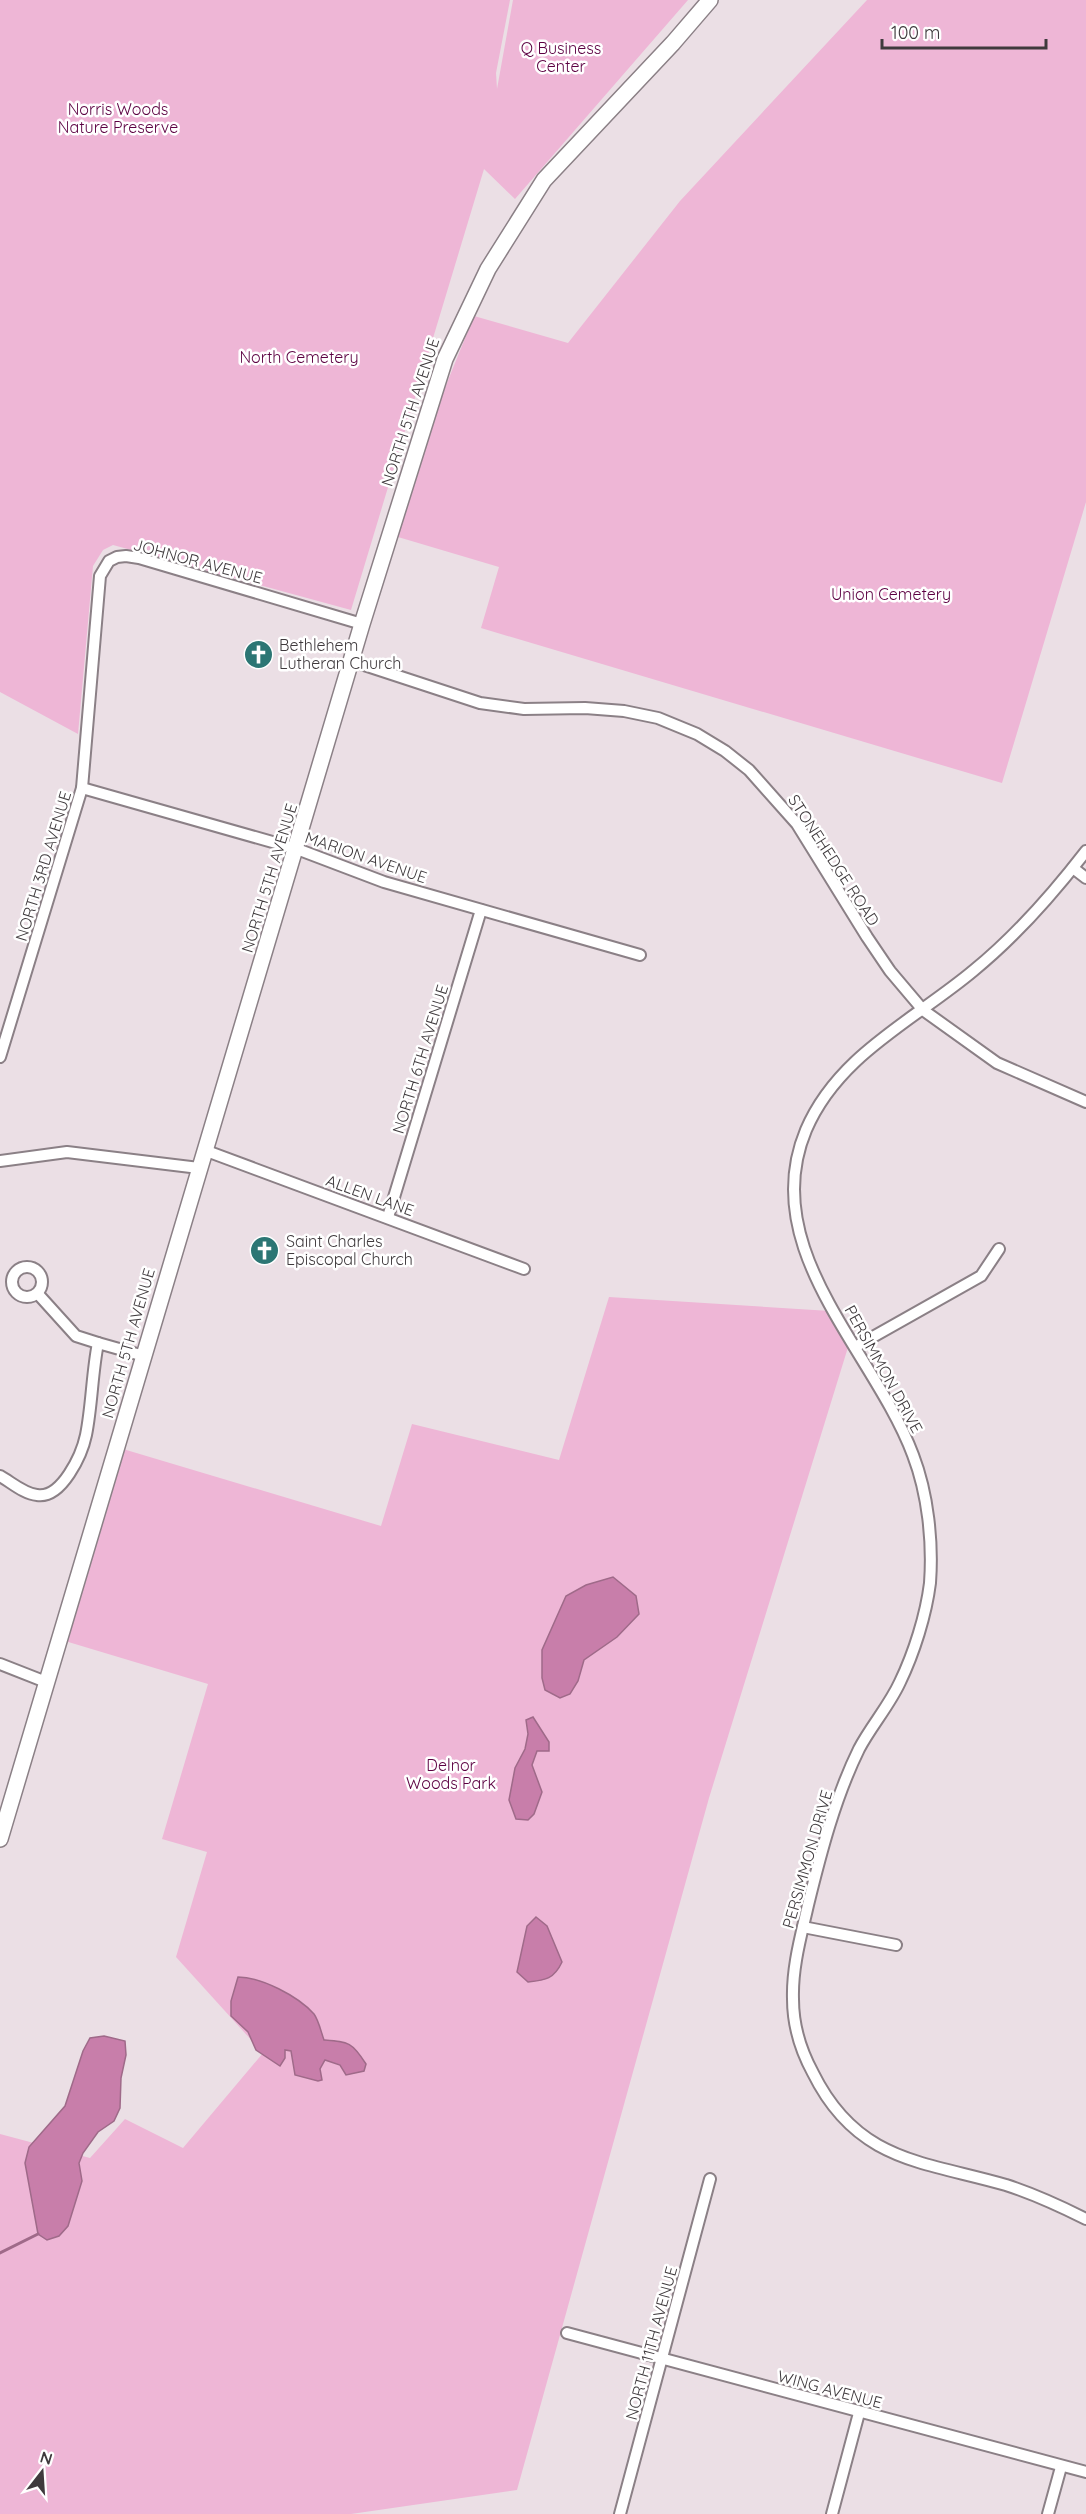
<svg xmlns="http://www.w3.org/2000/svg" width="1086" height="2514" font-family="Quicksand,sans-serif">
<style>
.green{fill:#eeb6d6}
.water{fill:#c87eaa;stroke:#9f6a89;stroke-width:1.5}
.lines{fill:none;stroke-linecap:round;stroke-linejoin:round}
.stream{stroke:#9f6a89;stroke-width:3}
.street-casing{stroke:#8b8086;stroke-width:14}
.secondary-casing{stroke:#8b8086;stroke-width:18}
.street{stroke:#fff;stroke-width:10}
.secondary{stroke:#fff;stroke-width:15}
.labels{text-anchor:middle;dominant-baseline:central;stroke-width:5;stroke-linejoin:round;paint-order:stroke}
.park-label{font-size:16px;fill:#5c0042;stroke:#fff}
.street-label{font-size:16px;fill:#3f3a3d;stroke:#fff}
.poi-label{font-size:16px;fill:#3f3a3d;stroke:#fff;text-anchor:start}
</style>
<rect width="100%" height="100%" fill="#ebdfe5"/>
<g class="green">
<path d="M0,0H510L496,73L497,89L513,0H688L515,199L484,169L351,610L113,545L103,550L93,566L78,734L0,692Z"/>
<path d="M867,0H1086V502L1002,783L481,628L499,567L398,537L436,410L474,316L568,343L680,201Z"/>
<path d="M609,1297L830,1311L849,1344L709,1798L517,2490L351,2514H0V2134L90,2158L125,2119L183,2148L263,2053L176,1957L207,1852L162,1839L208,1684L65,1641L123,1449L381,1526L412,1424L559,1460Z"/>
</g>
<g class="water">
<path d="M613,1577L636,1596L639,1614L617,1637L584,1660L578,1681L570,1694L560,1698L545,1690L542,1678V1650L566,1596L586,1585Z"/>
<path d="M533,1717L549,1742V1751H537L532,1765L542,1792L534,1814L528,1820L516,1819L509,1800L515,1768L525,1749L528,1734L526,1720Z"/>
<path d="M536,1917L547,1926L562,1962C554,1979 546,1980 528,1982L517,1972L527,1926Z"/>
<path d="M238,1977C261,1977 298,1996 314,2014C319,2021 321,2032 324,2040C349,2042 352,2042 366,2064L364,2071L346,2075L340,2065L325,2060L320,2069L322,2080L318,2081L295,2075L291,2051L285,2050V2058L280,2066L256,2050L248,2032L231,2016V2001Z"/>
<path d="M104,2036L125,2041L126,2055L121,2078L120,2108L114,2121L98,2132L83,2153L79,2163L82,2181L68,2226L59,2236L47,2240L38,2234L25,2163L29,2147L65,2106L83,2051L90,2038Z"/>
</g>
<g class="lines">
<path class="stream" d="M0,2253L38,2234"/>
<defs>
<g id="street">
<path d="M352,661L480,703L524,709L585,708L624,711L658,718L697,734L725,751L749,770L797,824L867,937L890,971L923,1010L997,1063L1086,1102"/>
<path d="M82,788L297,849L384,882L640,955"/>
<path d="M1086,851C1052,895 1016,936 973,971C913,1021 838,1055 806,1130C756,1249 874,1351 913,1455C928,1494 933,1542 930,1583C926,1615 914,1653 900,1682C889,1706 871,1726 859,1749C835,1798 821,1852 808,1905C801,1936 792,1967 793,1999C793,2024 801,2051 813,2073C857,2162 923,2161 1006,2185C1034,2194 1060,2206 1086,2219"/>
<path d="M1073,868L1086,878"/>
<path d="M0,1057L82,788L100,576L109,561L117,557L126,556L139,558L362,624"/>
<path d="M204,1150L524,1269"/>
<path d="M0,1161L67,1152L199,1168"/>
<path d="M388,1217L481,910"/>
<circle cx="27" cy="1282" r="15"/>
<path d="M38,1294L76,1336L98,1343"/>
<path d="M855,1347L981,1276L999,1249"/>
<path d="M0,1476C11,1482 24,1494 37,1495C62,1499 82,1454 86,1435C92,1405 92,1373 98,1343L144,1356"/>
<path d="M0,1664L46,1682"/>
<path d="M803,1927L896,1945"/>
<path d="M567,2333L1086,2472"/>
<path d="M620,2514L710,2179"/>
<path d="M832,2514L859,2413"/>
<path d="M1048,2514L1061,2467"/>
</g>
<path id="secondary" d="M0,1839L362,624L445,359L488,269L544,180L673,43L710,0"/>
</defs>
<use href="#street" class="street-casing"/>
<use href="#secondary" class="secondary-casing"/>
<use href="#street" class="street"/>
<use href="#secondary" class="secondary"/>
</g>
<defs>
<symbol id="church-disc" viewBox="-11 -11 22 22"><circle r="9.5" fill="#2c7674" stroke="#fff"/><path d="M-1.2-6h2.4v3.5h3.3v2.4h-3.3V6h-2.4V-.1h-3.3v-2.4h3.3Z" fill="#fff"/></symbol>
</defs>
<g fill-rule="evenodd">
<use href="#church-disc" x="242" y="638" width="33" height="33"/>
<use href="#church-disc" x="248" y="1234" width="33" height="33"/>
</g>
<g class="labels">
<g class="park-label">
<text x="561" y="48">Q Business<tspan x="561" dy="18">Center</tspan></text>
<text x="118" y="109">Norris Woods<tspan x="118" dy="18">Nature Preserve</tspan></text>
<text x="299" y="357">North Cemetery</text>
<text x="891" y="594">Union Cemetery</text>
<text x="451" y="1765">Delnor<tspan x="451" dy="18">Woods Park</tspan></text>
</g>
<g class="street-label">
<text transform="translate(410 412) rotate(-72)">NORTH 5TH AVENUE</text>
<text transform="translate(198 561) rotate(15)">JOHNOR AVENUE</text>
<text transform="translate(366 857) rotate(19)">MARION AVENUE</text>
<text transform="translate(834 860) rotate(57)">STONEHEDGE ROAD</text>
<text transform="translate(43 866) rotate(-73)">NORTH 3RD AVENUE</text>
<text transform="translate(269 878) rotate(-73)">NORTH 5TH AVENUE</text>
<text transform="translate(420 1059) rotate(-73)">NORTH 6TH AVENUE</text>
<text transform="translate(370 1195) rotate(20)">ALLEN LANE</text>
<text transform="translate(128 1343) rotate(-74)">NORTH 5TH AVENUE</text>
<text transform="translate(884 1369) rotate(61)">PERSIMMON DRIVE</text>
<text transform="translate(807 1859) rotate(-74)">PERSIMMON DRIVE</text>
<text transform="translate(651 2343) rotate(-75)">NORTH 11TH AVENUE</text>
<text transform="translate(830 2389) rotate(15)">WING AVENUE</text>
</g>
<g class="poi-label">
<text x="279" y="645">Bethlehem<tspan x="279" dy="18">Lutheran Church</tspan></text>
<text x="286" y="1241">Saint Charles<tspan x="286" dy="18">Episcopal Church</tspan></text>
</g>
</g>
<g transform="translate(42 2472) rotate(17)" stroke="#ffffff" stroke-width="4.5" paint-order="stroke">
<path d="M0-4.5L10 22L0 15L-10 22Z" fill="#3f3a3d"/>
<text y="-9" font-size="16" font-weight="bold" text-anchor="middle" fill="#3f3a3d">N</text>
</g>
<path d="M882 39v9h164v-9" fill="none" stroke="#3f3a3d" stroke-width="3"/>
<text x="891" y="39" font-size="18" fill="#3f3a3d" stroke="#ffffff" stroke-width="4.5" paint-order="stroke">100 m</text>
</svg>
